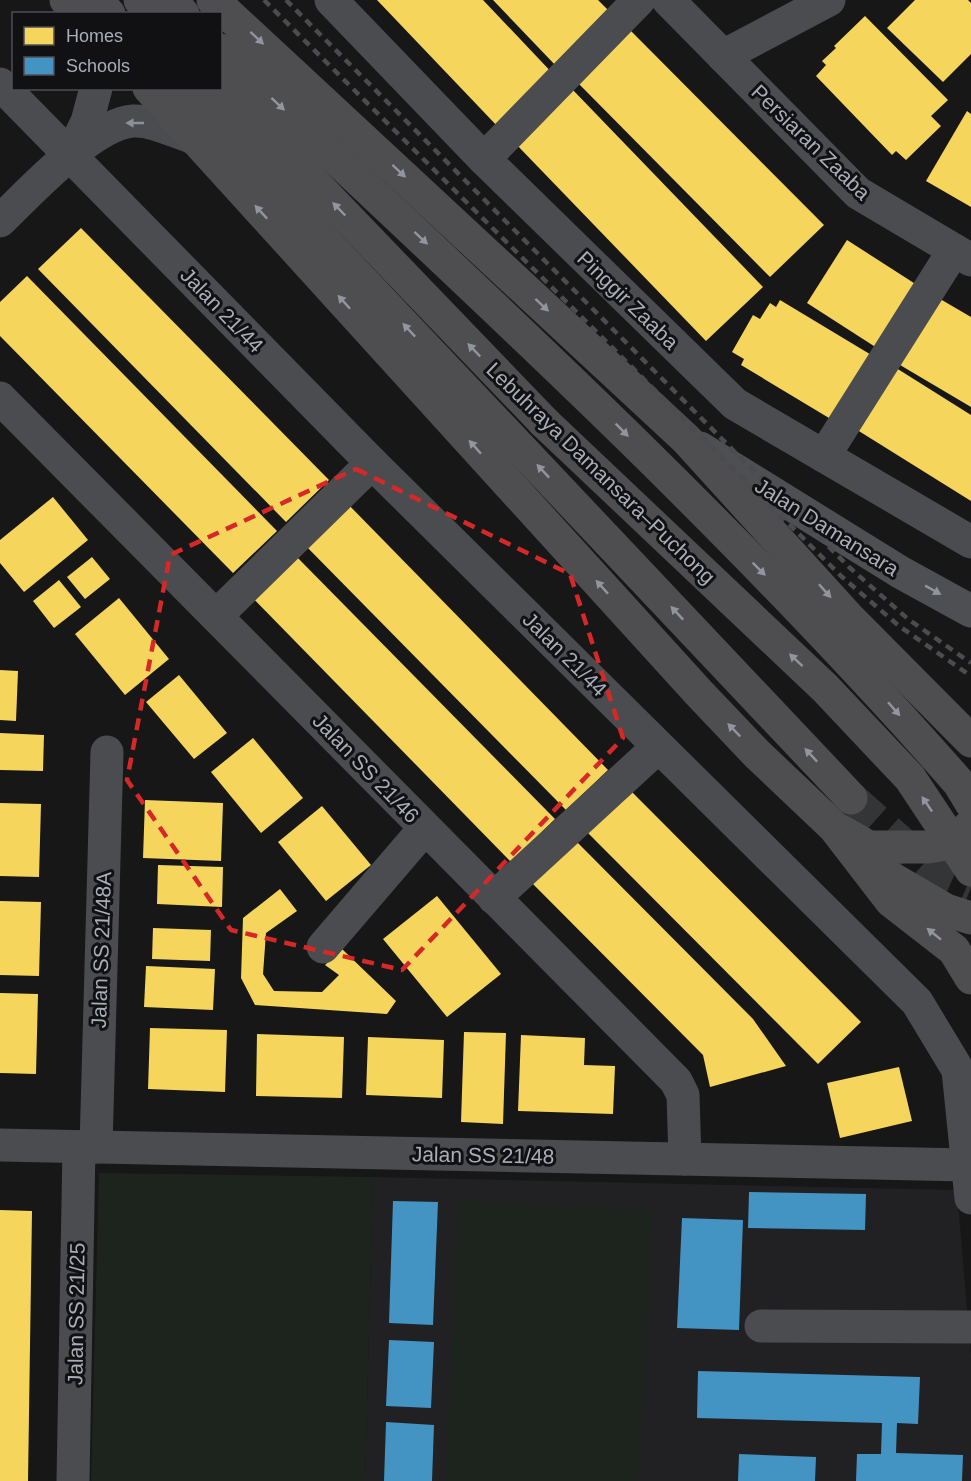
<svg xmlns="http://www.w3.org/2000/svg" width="971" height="1481" font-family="Helvetica,sans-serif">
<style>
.built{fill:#212123}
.green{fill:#1d241e}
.homes{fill:#f6d55c}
.schools{fill:#4393c3}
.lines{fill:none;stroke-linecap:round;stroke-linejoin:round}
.highway-tunnel{stroke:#343537;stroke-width:33;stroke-dasharray:33 16;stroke-linecap:butt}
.minor{stroke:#4b4c50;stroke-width:33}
.major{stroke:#4d4f52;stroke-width:33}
.highway{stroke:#4e4e51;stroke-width:33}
.rail{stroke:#4b4c4f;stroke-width:4.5;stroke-dasharray:8 6;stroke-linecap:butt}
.highway-bridge{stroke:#4e4e51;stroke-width:33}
.oneway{fill:#92959e}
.oneway2{fill:#8c9099}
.oneway3{fill:#91969e}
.marked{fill:none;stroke:#d62828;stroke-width:4.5;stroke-dasharray:12 8;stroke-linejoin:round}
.labels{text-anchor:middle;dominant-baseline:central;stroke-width:6;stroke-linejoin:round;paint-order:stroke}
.street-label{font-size:21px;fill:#a8adb8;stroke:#111113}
</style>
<rect width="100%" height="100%" fill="#171717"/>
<path class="built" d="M373,1177L957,1190L971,1355V1481H365Z"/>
<g class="green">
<path d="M99,1173L373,1177L365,1481H91Z"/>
<path d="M459,1201L652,1211L638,1481H445Z"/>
</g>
<g class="homes">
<path d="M377,0H483L556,77L500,129Z"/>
<path d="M493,0H598L613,15L558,68Z"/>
<path d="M915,0H968L971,3V54L943,82L887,28Z"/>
<path d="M865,16L948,100L931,116L941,126L906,160L896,151L892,155L816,76L826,65L822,61L836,48L834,46Z"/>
<path d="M630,30L824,225L770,277L577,82Z"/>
<path d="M571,88L763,287L706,341L514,142Z"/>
<path d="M967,111L971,114V207L926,181Z"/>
<path d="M81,228L329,480L286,522L38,269Z"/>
<path d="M847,240L917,285L877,348L807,303Z"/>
<path d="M27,276L277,531L233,573L0,336V302Z"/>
<path d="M935,296L971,317V407L895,362Z"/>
<path d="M780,300L873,356L834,421L741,365L744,359L732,352L753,315L760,319L770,303L776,307Z"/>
<path d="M893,366L971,415V501L854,428Z"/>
<path d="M53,497L88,540L24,592L0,563V540Z"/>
<path d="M343,499L608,770L566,810L300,540Z"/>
<path d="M291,551L555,819L511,862L248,593Z"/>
<path d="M92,557L110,579L85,599L67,577Z"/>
<path d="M59,580L81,607L54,628L33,601Z"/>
<path d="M119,598L169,659L125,695L75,634Z"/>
<path d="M0,670L18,671L16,721L0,720Z"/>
<path d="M179,675L227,733L194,759L146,702Z"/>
<path d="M0,733L44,735L43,771L0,770Z"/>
<path d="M253,738L303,798L261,833L211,772Z"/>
<path d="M629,789L861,1022L818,1064L586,831Z"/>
<path d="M145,800L223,803L221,861L143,858Z"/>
<path d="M0,803L41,804L39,877L0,876Z"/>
<path d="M322,806L371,865L326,901L278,842Z"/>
<path d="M572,837L753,1019L786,1066L710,1087L703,1055L529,880Z"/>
<path d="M158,865L223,867L222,907L157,904Z"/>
<path d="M280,889L297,911L266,933L263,974L274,991L322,992L339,975L325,965L342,949L396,1001L387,1014L255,1005L241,978L243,918Z"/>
<path d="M437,896L501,974L447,1017L383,939Z"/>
<path d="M0,901L41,902L39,976L0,975Z"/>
<path d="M153,928L211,930L210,961L152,959Z"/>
<path d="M146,966L215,969L213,1010L144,1007Z"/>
<path d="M0,993L38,994L36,1074L0,1073Z"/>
<path d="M150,1028L227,1030L225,1092L148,1089Z"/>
<path d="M464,1032L506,1033L503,1124L461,1122Z"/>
<path d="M257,1034L344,1037L342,1098L256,1096Z"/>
<path d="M521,1035L585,1038L584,1065L615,1066L613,1114L518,1111Z"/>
<path d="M368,1037L444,1040L442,1098L366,1095Z"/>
<path d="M899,1067L912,1121L840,1138L827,1083Z"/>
<path d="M0,1210L32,1211L28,1481H0Z"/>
</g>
<g class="schools">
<path d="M749,1192L866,1194L865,1230L748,1228Z"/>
<path d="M393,1201L438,1202L433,1325L389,1323Z"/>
<path d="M682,1218L743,1220L739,1330L677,1328Z"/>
<path d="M389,1340L434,1342L431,1408L386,1406Z"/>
<path d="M698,1371L920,1377L918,1424L897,1423L896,1453L963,1455L962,1481H856L857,1454H881L882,1423L697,1418Z"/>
<path d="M386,1422L434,1425L432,1481H384Z"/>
<path d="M739,1454L816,1457L815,1481H738Z"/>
</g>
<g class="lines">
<path class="highway-tunnel" d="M851,798L934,872L971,888"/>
<g class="minor">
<path d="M331,0L484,159L735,404L971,542"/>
<path d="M668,0L858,193L971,260"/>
<path d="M723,56L829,0"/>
<path d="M0,84L372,463L917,1002L958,1070L971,1198"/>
<path d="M71,154L87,122L96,88"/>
<path d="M484,159L639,0"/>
<path d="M0,221C29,193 92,124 133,121C152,120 173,131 191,137"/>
<path d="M0,398L676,1081L683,1095L685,1159"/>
<path d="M824,456L954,250"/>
<path d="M216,616L372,463"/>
<path d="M494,898L658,747"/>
<path d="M323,947L425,828"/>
<path d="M0,1145L967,1165"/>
<path d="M96,1147L107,752"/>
<path d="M761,1326L971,1327"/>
<path d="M73,1481L79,1147"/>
</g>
<path class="major" d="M700,448L900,572L971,611"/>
<g class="highway">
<path d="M66,0L78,14"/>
<path d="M96,0L109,14"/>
<path d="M140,0L153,14"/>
<path d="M172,0L183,14"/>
<path d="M213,0L686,439L849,618L971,741"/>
<path d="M220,50C473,287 730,522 959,783L971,803"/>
<path d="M220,85L544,422"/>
<path d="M149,88L699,693L757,754L834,827L891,901L954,950L971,978"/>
<path d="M180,88L851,798"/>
<path d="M841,831L869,847H928L952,843L971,825"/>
<path d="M886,875L946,910L971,918"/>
</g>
<g class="rail">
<path d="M264,0L841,576L899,626L971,676"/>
<path d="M286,0L849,567L908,619L971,663"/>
</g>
<path class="highway-bridge" d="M544,422L825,688L910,778L971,870"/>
</g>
<defs><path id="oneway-solid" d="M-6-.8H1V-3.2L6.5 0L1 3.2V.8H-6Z" transform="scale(1.5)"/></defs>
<g class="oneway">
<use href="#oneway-solid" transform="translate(257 38) rotate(43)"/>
<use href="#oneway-solid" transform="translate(278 104) rotate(43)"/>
<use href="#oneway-solid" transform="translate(399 171) rotate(43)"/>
<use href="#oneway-solid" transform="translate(339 209) rotate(-134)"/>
<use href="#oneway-solid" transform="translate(261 212) rotate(-133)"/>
<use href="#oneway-solid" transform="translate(421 238) rotate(43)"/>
<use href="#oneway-solid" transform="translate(344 302) rotate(-132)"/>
<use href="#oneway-solid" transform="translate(542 305) rotate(43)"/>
<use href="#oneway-solid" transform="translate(409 330) rotate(-133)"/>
<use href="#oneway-solid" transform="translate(474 350) rotate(-134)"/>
<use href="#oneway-solid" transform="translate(622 430) rotate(45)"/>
<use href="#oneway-solid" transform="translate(475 447) rotate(-132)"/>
<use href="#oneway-solid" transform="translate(543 471) rotate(-133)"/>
<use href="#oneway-solid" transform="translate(759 569) rotate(45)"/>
<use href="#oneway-solid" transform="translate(602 587) rotate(-132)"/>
<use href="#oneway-solid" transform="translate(825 591) rotate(48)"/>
<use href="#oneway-solid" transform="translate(677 613) rotate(-133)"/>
<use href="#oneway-solid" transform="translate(796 660) rotate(-137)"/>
<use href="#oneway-solid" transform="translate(894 709) rotate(49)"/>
<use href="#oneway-solid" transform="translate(734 730) rotate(-134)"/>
<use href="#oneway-solid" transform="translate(811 755) rotate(-133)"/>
<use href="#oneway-solid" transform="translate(927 804) rotate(-124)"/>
<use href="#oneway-solid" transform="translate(934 934) rotate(-141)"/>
</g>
<use class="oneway2" href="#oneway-solid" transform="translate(135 123) rotate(180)"/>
<use class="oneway3" href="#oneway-solid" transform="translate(933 590) rotate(29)"/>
<path class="marked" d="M356,469L570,574L623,738L402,970L231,930L127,780L170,555Z"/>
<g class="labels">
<g class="street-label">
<text transform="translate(811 142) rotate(44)">Persiaran Zaaba</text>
<text transform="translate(628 300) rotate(44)">Pinggir Zaaba</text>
<text transform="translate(222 310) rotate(46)">Jalan 21/44</text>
<text transform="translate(601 473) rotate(44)">Lebuhraya Damansara–Puchong</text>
<text transform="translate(827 527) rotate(32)">Jalan Damansara</text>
<text transform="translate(565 654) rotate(45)">Jalan 21/44</text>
<text transform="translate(366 768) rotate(46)">Jalan SS 21/46</text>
<text transform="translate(101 950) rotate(-88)">Jalan SS 21/48A</text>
<text transform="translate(483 1155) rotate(1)">Jalan SS 21/48</text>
<text transform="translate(76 1314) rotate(-89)">Jalan SS 21/25</text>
</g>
</g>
<rect x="12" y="12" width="210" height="78" fill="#111113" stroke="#4d4f55" stroke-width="1.5"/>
<rect x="24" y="27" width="30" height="18" fill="#f6d55c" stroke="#4d4f55" stroke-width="1.5"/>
<text x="66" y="42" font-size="18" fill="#a8adb8">Homes</text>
<rect x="24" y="57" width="30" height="18" fill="#4393c3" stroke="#4d4f55" stroke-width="1.5"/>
<text x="66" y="72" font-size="18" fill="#a8adb8">Schools</text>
</svg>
